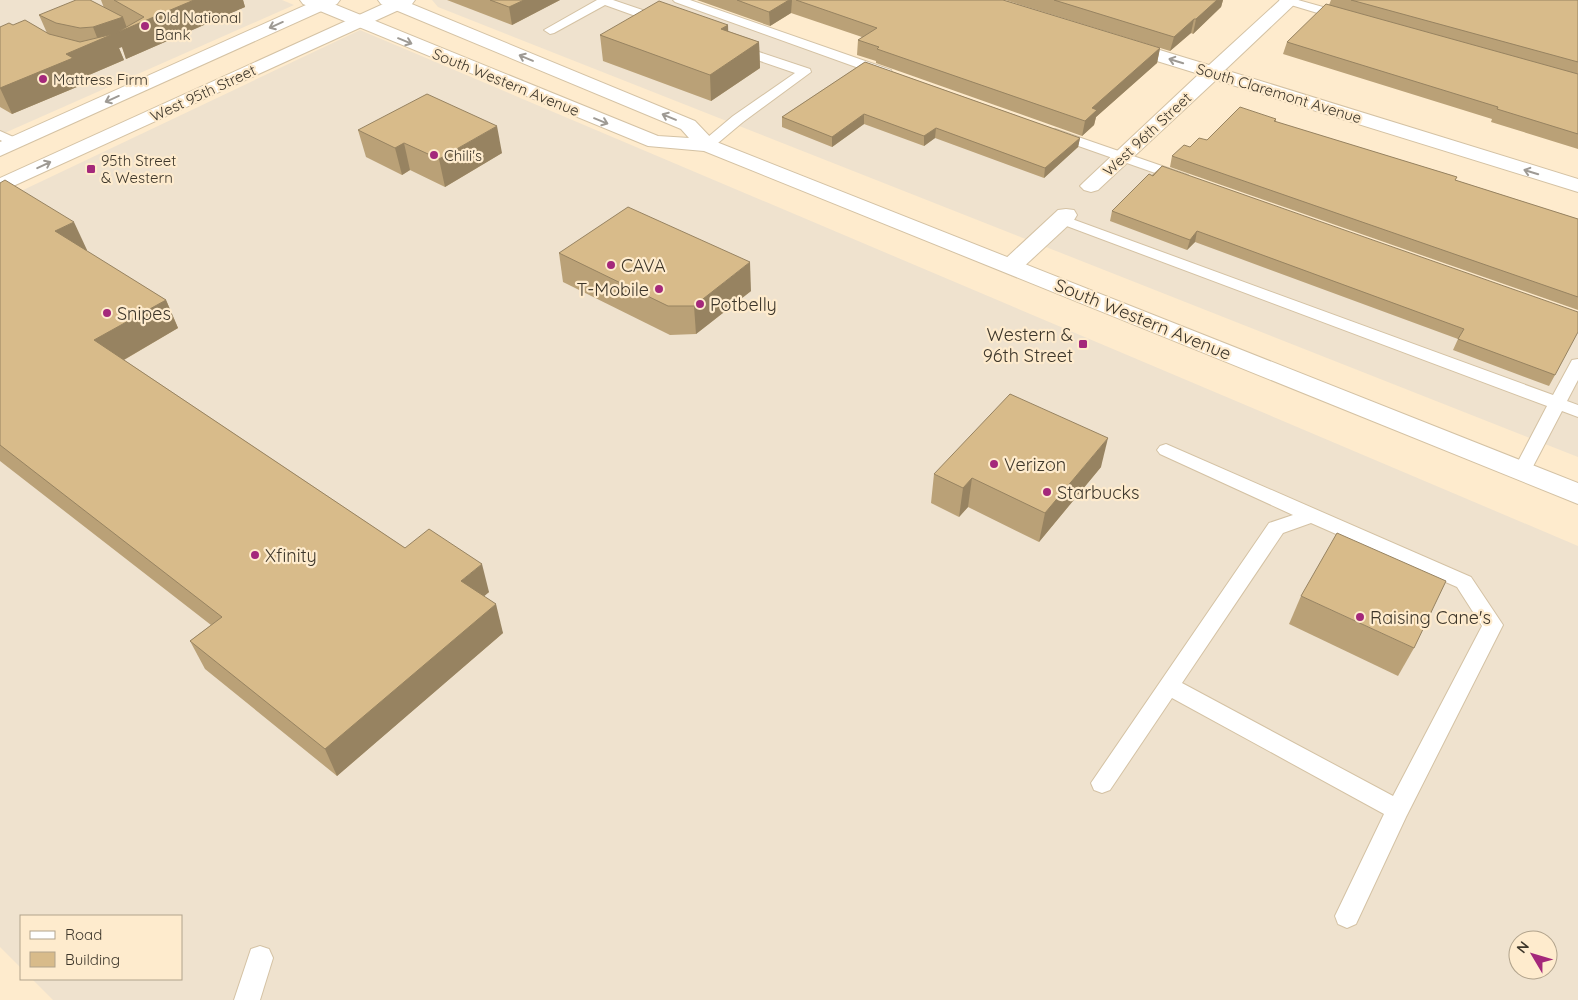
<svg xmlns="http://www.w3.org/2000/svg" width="1578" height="1000" font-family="Quicksand,sans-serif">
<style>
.commercial{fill:#efe2ce;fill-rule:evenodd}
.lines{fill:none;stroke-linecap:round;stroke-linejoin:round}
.lane-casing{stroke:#d4c2a4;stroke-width:2}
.street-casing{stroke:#d4c2a4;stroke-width:2}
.secondary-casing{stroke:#d4c2a4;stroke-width:2}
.primary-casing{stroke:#d4c2a4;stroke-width:2}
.lane{fill:#fff;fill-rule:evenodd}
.street{fill:#fff;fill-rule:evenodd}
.secondary{fill:#fff;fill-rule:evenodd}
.primary{fill:#fff;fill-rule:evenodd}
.wall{fill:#baa177}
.shaded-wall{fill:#978361}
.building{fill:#d8bb8a;stroke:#978361}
.oneway{stroke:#9e9a94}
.poi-dot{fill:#a4287b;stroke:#feebcd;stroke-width:2}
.labels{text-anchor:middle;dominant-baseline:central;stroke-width:4.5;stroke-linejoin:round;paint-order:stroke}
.far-poi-label{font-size:15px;fill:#3d362a;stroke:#feebcd;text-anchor:start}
.far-street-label{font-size:15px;fill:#3d362a;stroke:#feebcd}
.poi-label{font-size:18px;fill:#3d362a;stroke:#feebcd;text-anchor:start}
.street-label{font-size:18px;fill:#3d362a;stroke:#feebcd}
</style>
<rect width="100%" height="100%" fill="#feebcd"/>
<g class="commercial">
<path d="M0,0H282L294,5L0,135Z"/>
<path d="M432,0H679L1578,318V457L438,7Z"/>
<path d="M360,30L1578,546V1000H53L32,979H181V916H21V968L0,947V201ZM1518,940H1548V970H1518Z"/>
</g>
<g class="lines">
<defs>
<g id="lane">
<path d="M597,0H613L666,18L668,21L666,24H658L605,5L554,33L550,34L544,30Z"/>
<path d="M673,0H690L891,70L892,73L891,76H881L675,2Z"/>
<path d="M1279,0H1298L1348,14L1350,17L1344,21L1281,2Z"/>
<path d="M735,44L810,69L811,72L743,122L712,148H702L700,145L702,142L733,116L795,73L731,51L729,48Z"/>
<path d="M1055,129L1188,175L1190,178L1183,182L1178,181L1050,136L1048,133Z"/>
<path d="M0,131L20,140L22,143L15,147L0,140Z"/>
<path d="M1061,215L1553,395L1572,360L1578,359V380L1567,401L1578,405V417L1562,411L1528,476L1522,477L1516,476L1513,471L1547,406L1056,222L1054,219L1056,216Z"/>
<path d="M1166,444L1471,577L1503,625L1406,817L1356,924L1347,928L1338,924L1335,916L1384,814L1172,698L1110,790L1102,793L1094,790L1091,783L1269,523L1293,515L1160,454L1157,450L1160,446ZM1311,523L1457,587L1482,626L1393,796L1182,683L1283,533Z"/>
<path d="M260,946L269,949L273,958L260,1000H234L251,949Z"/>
</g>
<g id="street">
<path d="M1280,0H1299L1225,70L1578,179V192L1216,80L1098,190L1091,192L1084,190L1080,186L1084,182L1199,74L1118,49L1115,45L1118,41H1130L1209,65Z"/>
<path d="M1066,209L1074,210L1077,215L1074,220L1019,271L1011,273L1003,271L1000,266L1003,261L1058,210Z"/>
</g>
<path id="secondary" d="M300,0H324L658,136L689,138L681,129L381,4L378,0H402L695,121L714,141L1578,483V504L704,151L648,146L303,4Z"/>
<g id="primary">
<path d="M317,0H340L337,4L0,156V142Z"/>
<path d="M392,0H415L412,4L0,192V178Z"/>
</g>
</defs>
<use href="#lane" class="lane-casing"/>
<use href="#street" class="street-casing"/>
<use href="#secondary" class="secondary-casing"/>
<use href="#primary" class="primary-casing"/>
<use href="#lane" class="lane"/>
<use href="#street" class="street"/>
<use href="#secondary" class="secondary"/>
<use href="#primary" class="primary"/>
</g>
<g class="wall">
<path d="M101,0H243L245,7L126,59L122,47L119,48L124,60L82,78L84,84L12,114L0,107V27L13,25L47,33L39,15L104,8Z"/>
<path d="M447,0H560L512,25Z"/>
<path d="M697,0H1003L1160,48L1157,63L1096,117L1094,125L1082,136L876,63V61L857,55L858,40L862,37L791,13L770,26Z"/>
<path d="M1005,0H1223L1221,7L1193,34L1191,33L1170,51Z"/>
<path d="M1331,0H1578V149L1491,122L1492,119L1283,54L1287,42L1329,5Z"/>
<path d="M728,25V31L759,42L760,68L711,101L603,61L600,35Z"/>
<path d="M865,62L1080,138L1078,147L1044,178L935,138L924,146L864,124L832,147L782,127V117Z"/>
<path d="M1276,119V122L1457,177L1455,180L1578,219V310L1170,167L1172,156L1190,147L1207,140Z"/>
<path d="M358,130L502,153L445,187L410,170L402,175L366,157Z"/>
<path d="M1162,166L1555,375L1549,386L1453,350L1458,339L1195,242L1187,250L1110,221L1112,211Z"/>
<path d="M0,183L87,250L86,251L166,300L178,328L124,360L405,548L489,592L484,596L503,633L337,776L205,669L190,641L211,625L0,461Z"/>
<path d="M559,253L751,291L696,334L670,335L563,282Z"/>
<path d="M1101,467L1039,542L968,507L959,517L931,503L934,474Z"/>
<path d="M1301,596L1414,648L1398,676L1289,624Z"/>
</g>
<g class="shaded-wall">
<path d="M194,0H243L245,7L126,59L122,47L119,48L124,60L82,78L84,84L12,114L0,88L66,54L98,40L93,27L123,17L127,28Z"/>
<path d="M524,0H560L512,25L509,7Z"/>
<path d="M789,0H792L791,13L770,26L769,12Z"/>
<path d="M1215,0H1223L1221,7L1193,34L1196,19Z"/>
<path d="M1194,19L1191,33L1170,51L1174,37Z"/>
<path d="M728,25L729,51L721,29Z"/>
<path d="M759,42L760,68L711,101L710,75Z"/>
<path d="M1160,48L1157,63L1096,117L1094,125L1082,136L1085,121L1092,108Z"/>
<path d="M864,114V124L832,147V137Z"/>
<path d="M497,126L502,153L445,187L439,159Z"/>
<path d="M936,128L935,138L924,146V136Z"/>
<path d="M1080,138L1078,147L1044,178L1045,168Z"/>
<path d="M404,143L410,170L402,175L395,148Z"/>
<path d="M74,222L87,250L69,260L55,231Z"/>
<path d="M1197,231L1195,242L1187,250L1190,240Z"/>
<path d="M750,262L751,291L696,334L694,306Z"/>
<path d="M166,300L178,328L108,369L94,340Z"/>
<path d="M1108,438L1101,467L1039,542L1045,513Z"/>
<path d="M972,478L968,507L959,517L963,488Z"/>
<path d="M482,564L489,592L469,609L461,581Z"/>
<path d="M496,604L503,633L337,776L325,749Z"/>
</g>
<g class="building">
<path d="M76,0H90L123,17L93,27L80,28L56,23L39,15Z"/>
<path d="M114,0H194L116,33L144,17Z"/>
<path d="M490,0H524L509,7Z"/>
<path d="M737,0H789L769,12Z"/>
<path d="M796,0H1003L1160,48L1092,108L1097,110L1085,121L877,49L879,47L858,40L877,28Z"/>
<path d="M1054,0H1217L1196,19H1194L1174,37Z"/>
<path d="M1351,0H1578V62Z"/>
<path d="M659,1L728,25L721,29L759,42L710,75L600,35Z"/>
<path d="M1326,4L1578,74V134L1497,109L1498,107L1287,42Z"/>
<path d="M25,20L49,34L80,42L113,34L66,54L73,58L0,88V27L9,23L13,25Z"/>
<path d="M865,62L1080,138L1045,168L936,128L924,136L864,114L832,137L782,117Z"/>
<path d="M427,94L497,126L439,159L404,143L395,148L358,130Z"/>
<path d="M1240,107L1276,119L1274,121L1457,177L1455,180L1578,219V297L1172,156L1184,145L1190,147L1199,138L1207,140Z"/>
<path d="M1162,166L1578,312V332L1555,375L1458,339L1464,329L1197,231L1190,240L1112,211L1149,174L1153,176Z"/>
<path d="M5,180L74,222L55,231L166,300L94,340L405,548L429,529L482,564L461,581L496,604L325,749L190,641L222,617L0,445V183Z"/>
<path d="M628,207L750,262L694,306H668L559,253Z"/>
<path d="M1010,394L1108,438L1045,513L972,478L963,488L934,474Z"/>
<path d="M1337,533L1446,581L1414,648L1301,596Z"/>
</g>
<defs><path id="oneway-shaft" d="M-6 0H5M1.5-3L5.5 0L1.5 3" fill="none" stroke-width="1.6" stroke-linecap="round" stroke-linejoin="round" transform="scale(1.25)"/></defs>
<g class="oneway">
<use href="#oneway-shaft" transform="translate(276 25) rotate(156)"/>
<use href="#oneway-shaft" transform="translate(405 41) rotate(22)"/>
<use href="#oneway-shaft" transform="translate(526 58) rotate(-157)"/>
<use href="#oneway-shaft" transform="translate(1176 61) rotate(-163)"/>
<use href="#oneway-shaft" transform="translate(112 99) rotate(156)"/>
<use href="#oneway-shaft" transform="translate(669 117) rotate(-157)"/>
<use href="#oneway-shaft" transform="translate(601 121) rotate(22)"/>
<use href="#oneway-shaft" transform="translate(44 165) rotate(-25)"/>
<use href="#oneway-shaft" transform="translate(1531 172) rotate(-163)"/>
</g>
<g class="poi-dot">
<circle cx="145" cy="26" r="5"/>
<circle cx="43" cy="79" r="5"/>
<circle cx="434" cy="155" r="5"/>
<rect x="86" y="164" width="10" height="10" rx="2.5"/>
<circle cx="611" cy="265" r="5"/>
<circle cx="659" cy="289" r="5"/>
<circle cx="700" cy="304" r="5"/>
<circle cx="107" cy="313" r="5"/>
<rect x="1078" y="339" width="10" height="10" rx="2.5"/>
<circle cx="994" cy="464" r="5"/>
<circle cx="1047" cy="492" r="5"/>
<circle cx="255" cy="555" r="5"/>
<circle cx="1360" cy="617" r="5"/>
</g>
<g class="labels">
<g class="far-poi-label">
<text x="155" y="17">Old National<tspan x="155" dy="17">Bank</tspan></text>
<text x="53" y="79">Mattress Firm</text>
<text x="444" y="155">Chili's</text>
<text x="101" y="160">95th Street<tspan x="101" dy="17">&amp; Western</tspan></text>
</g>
<g class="far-street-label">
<text transform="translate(506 82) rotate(22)">South Western Avenue</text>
<text transform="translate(203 93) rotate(-25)">West 95th Street</text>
<text transform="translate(1279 93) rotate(17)">South Claremont Avenue</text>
<text transform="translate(1147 134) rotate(-43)">West 96th Street</text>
</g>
<g class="poi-label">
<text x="621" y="265">CAVA</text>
<text x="649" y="289" text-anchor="end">T-Mobile</text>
<text x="710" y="304">Potbelly</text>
<text x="117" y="313">Snipes</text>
<text x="1073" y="334" text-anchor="end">Western &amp;<tspan x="1073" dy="21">96th Street</tspan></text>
<text x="1004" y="464">Verizon</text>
<text x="1057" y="492">Starbucks</text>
<text x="265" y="555">Xfinity</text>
<text x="1370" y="617">Raising Cane's</text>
</g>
<g class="street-label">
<text transform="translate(1143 319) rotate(22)">South Western Avenue</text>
</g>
</g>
<rect x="20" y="915" width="162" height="65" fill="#feebcd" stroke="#b1a38c"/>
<rect x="30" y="931" width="25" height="8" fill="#ffffff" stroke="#b1a38c"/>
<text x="65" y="940" font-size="15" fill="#3d362a">Road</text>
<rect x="30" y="952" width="25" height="15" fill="#d8bb8a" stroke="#b1a38c"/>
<text x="65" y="965" font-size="15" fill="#3d362a">Building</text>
<g transform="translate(1533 955) rotate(308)"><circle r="24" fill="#feebcd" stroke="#b1a38c"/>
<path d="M0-4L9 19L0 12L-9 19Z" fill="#a4287b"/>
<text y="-8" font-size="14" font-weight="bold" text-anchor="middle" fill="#3d362a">N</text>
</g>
</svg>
